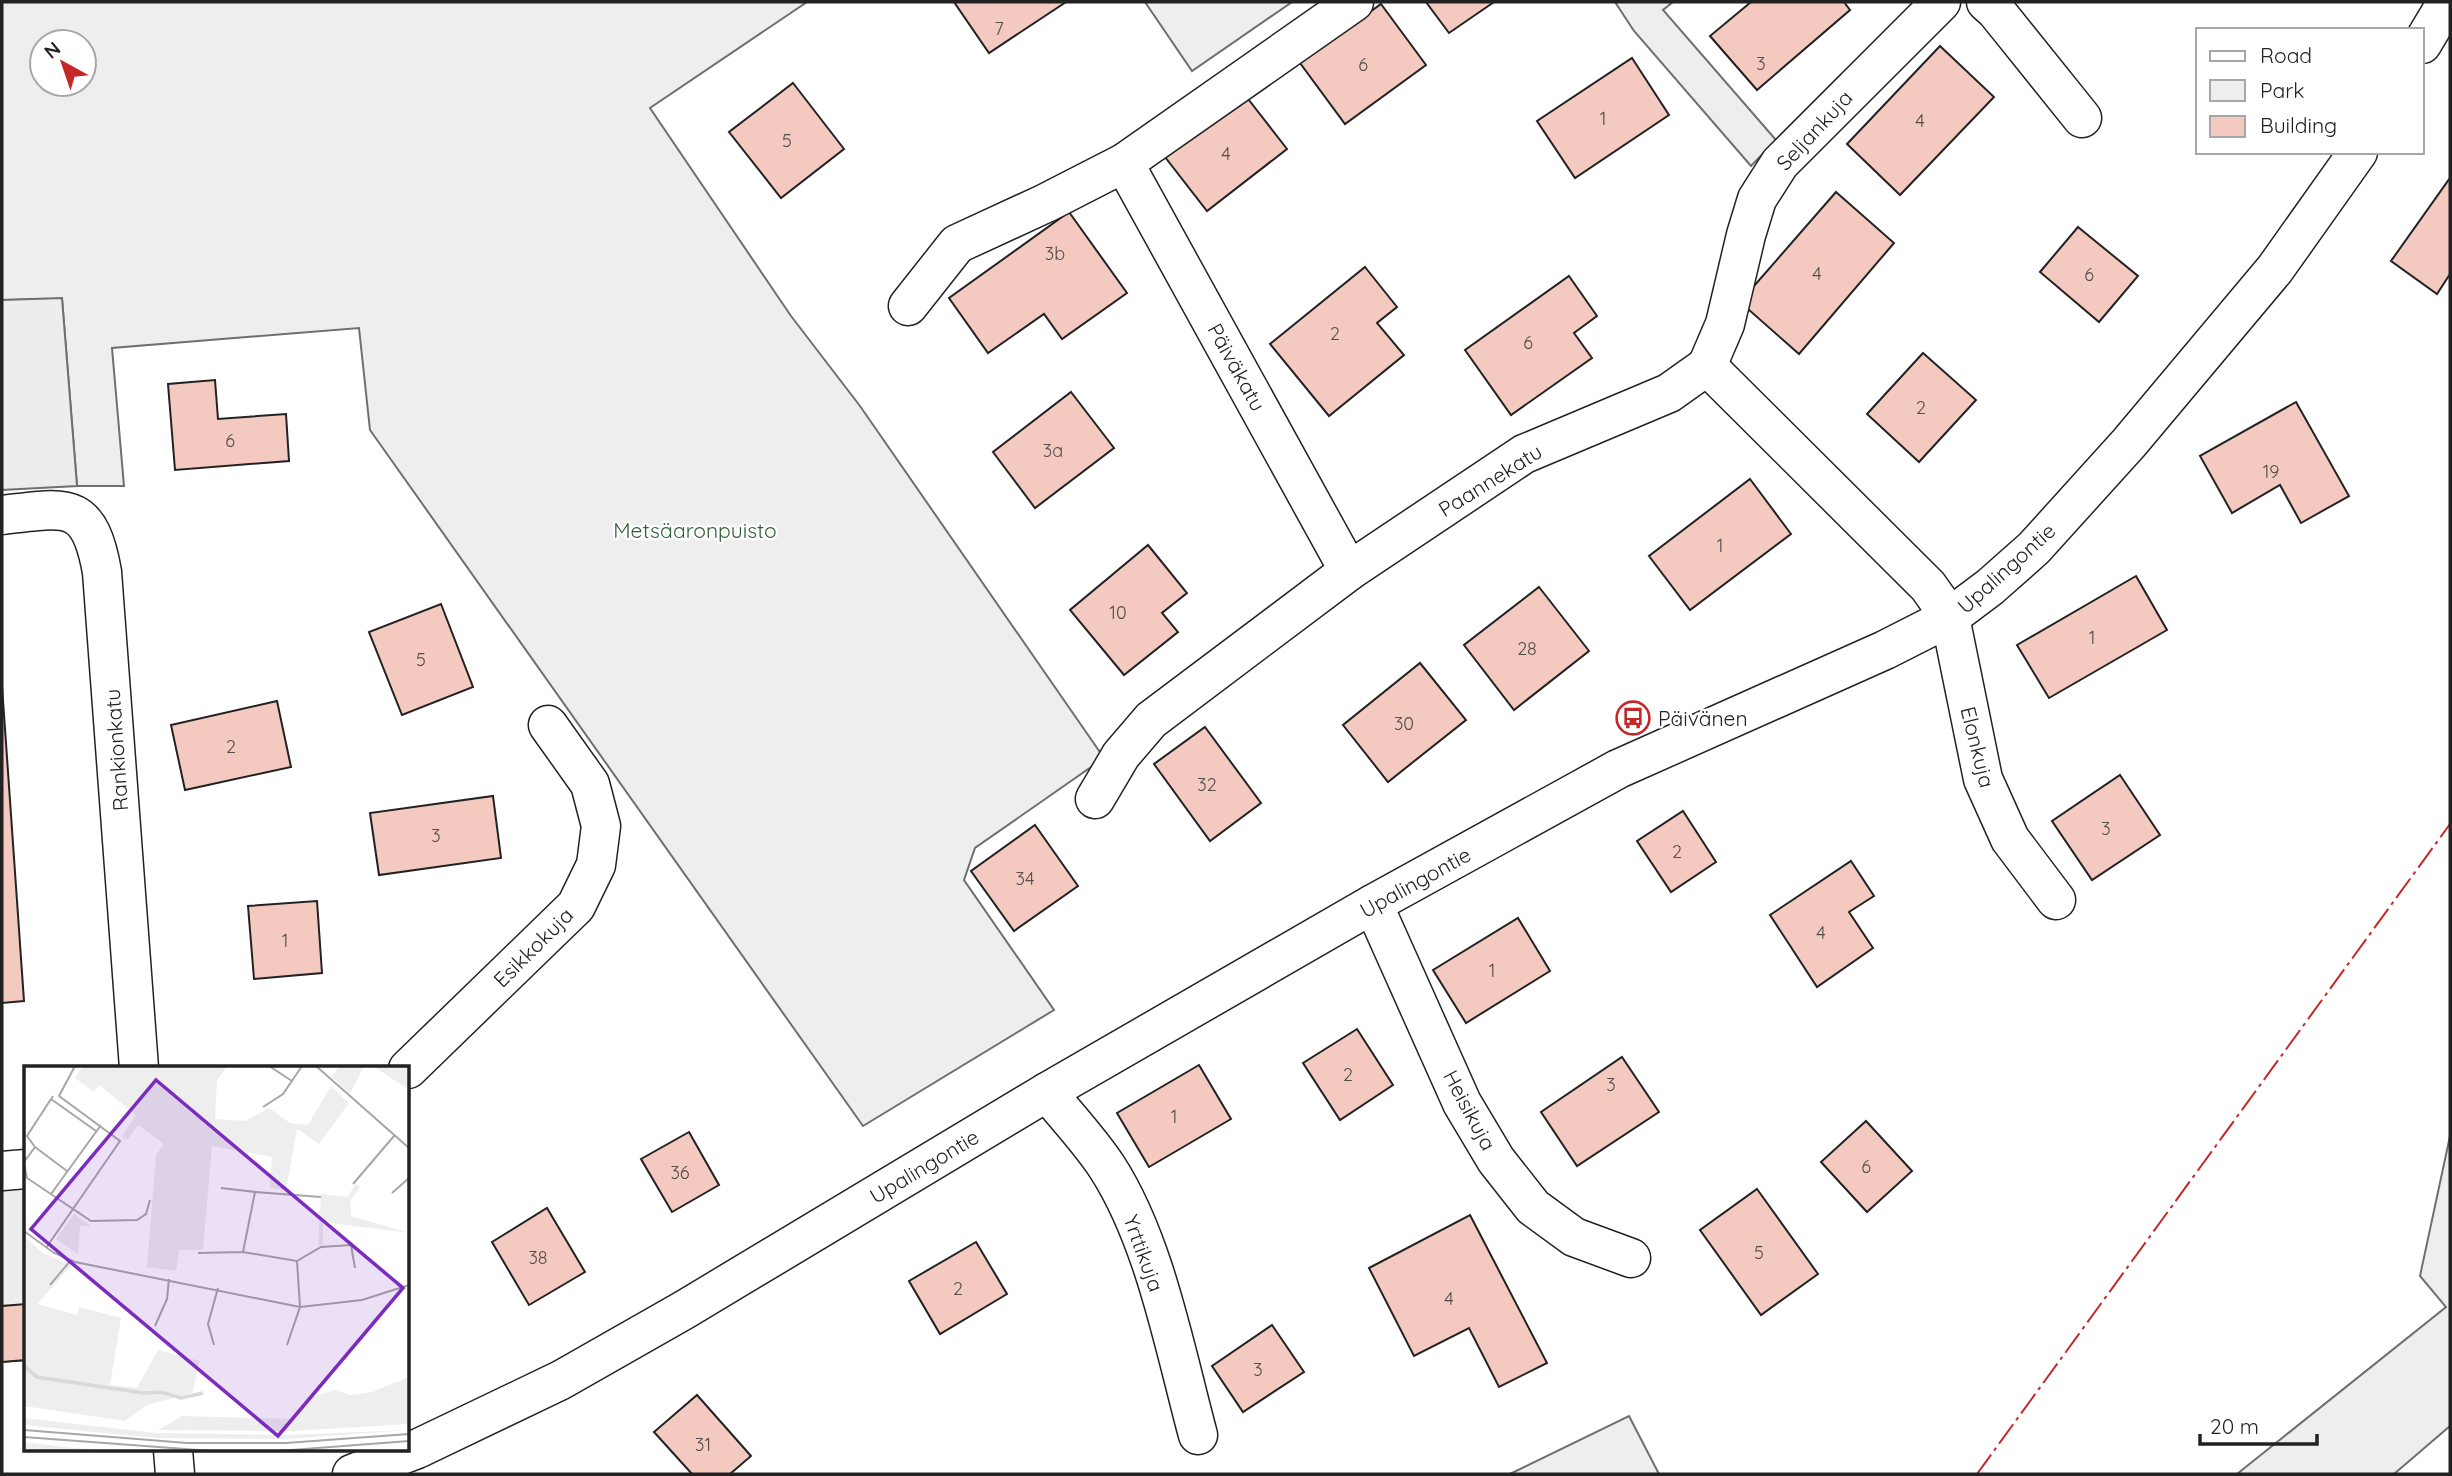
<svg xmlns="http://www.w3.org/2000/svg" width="2452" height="1476" font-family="Quicksand,sans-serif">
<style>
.green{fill:#eee;stroke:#6f6f6f;stroke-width:2;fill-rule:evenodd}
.parking{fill:#ededed;stroke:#6f6f6f;stroke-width:2}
.building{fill:#f3c9c0;stroke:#222;stroke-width:2}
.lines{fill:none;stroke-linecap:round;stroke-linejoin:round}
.minor-casing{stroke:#222;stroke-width:41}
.minor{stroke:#fff;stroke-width:38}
.power{stroke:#c62828;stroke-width:2;stroke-dasharray:24 5 3.5 5;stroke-linecap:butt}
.labels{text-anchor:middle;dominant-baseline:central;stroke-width:5;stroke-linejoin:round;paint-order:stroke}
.number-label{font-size:18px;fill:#564c4a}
.street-label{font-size:21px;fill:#222;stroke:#fff}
.park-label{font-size:21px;fill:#2f5e38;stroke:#fff}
.poi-label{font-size:21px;fill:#222;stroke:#fff;text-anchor:start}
.inset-river{fill:none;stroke:#d9d9d9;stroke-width:3.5}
.inset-road{fill:none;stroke:#a7a7a7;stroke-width:2}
.view{fill:#7b2cbf;fill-opacity:0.15;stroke:#7b2cbf;stroke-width:3.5}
.inset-edge{fill:none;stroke:#222;stroke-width:3.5}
</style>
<rect width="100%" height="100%" fill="#fff"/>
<g class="green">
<path d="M2,2H807L650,108L791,316L860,406L1104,758L975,848L964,880L1054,1010L863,1126L370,430L359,328L112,348L124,486H77L62,299L2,300ZM42,42H84V84H42Z"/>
<path d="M1145,2H1292L1192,71Z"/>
<path d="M1615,2H1673L1663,10L1776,140L1751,166L1634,31Z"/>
<path d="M2450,1136V1426L2394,1474H2237L2446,1307L2420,1276Z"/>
<path d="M1629,1416L1659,1474H1510Z"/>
</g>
<g class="parking">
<path d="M62,298L77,486L2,490V300Z"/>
<path d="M26,1169V1360L2,1362V1171Z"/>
</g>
<g class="building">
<path d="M954,2H1066L989,53Z"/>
<path d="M1426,2H1494L1449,33Z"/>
<path d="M1751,2H1844L1850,10L1757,90L1710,36Z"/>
<path d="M1381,4L1426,65L1345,124L1300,63Z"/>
<path d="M1940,46L1994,97L1900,195L1847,144Z"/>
<path d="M1632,58L1669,115L1575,178L1537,121Z"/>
<path d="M793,83L844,149L781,198L729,132Z"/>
<path d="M1245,95L1287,149L1207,211L1165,157Z"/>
<path d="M2450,178V274L2437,294L2391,261Z"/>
<path d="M1836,192L1894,243L1799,354L1740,302Z"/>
<path d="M1069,212L1127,293L1062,339L1044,314L988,353L949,298Z"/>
<path d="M2078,227L2138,276L2099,322L2040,272Z"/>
<path d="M1365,267L1397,307L1377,323L1404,355L1329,416L1270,344Z"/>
<path d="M1569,276L1597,316L1574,333L1592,358L1511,415L1465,350Z"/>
<path d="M1923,353L1976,400L1919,462L1867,414Z"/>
<path d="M215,380L218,419L286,414L289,461L175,470L168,384Z"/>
<path d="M1071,392L1114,448L1035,508L993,452Z"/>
<path d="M2296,402L2349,496L2301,523L2280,485L2232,513L2200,456Z"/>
<path d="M1750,479L1791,534L1690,610L1649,556Z"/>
<path d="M1148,545L1187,593L1162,613L1178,632L1124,675L1070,610Z"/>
<path d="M2136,576L2167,630L2049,698L2017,645Z"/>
<path d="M1539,587L1589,651L1514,710L1464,645Z"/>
<path d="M441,604L473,687L402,715L369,632Z"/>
<path d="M1420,663L1466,720L1388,782L1343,725Z"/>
<path d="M2,686L24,1001L2,1003Z"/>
<path d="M277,701L291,767L185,790L171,725Z"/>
<path d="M1205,727L1261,803L1210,841L1154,764Z"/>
<path d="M2120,775L2160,835L2092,880L2052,821Z"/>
<path d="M493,796L501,858L379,875L370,813Z"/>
<path d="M1683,811L1716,862L1671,892L1637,841Z"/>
<path d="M1035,825L1078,886L1014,931L971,871Z"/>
<path d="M1851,861L1874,896L1849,912L1873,948L1817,987L1770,915Z"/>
<path d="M317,901L322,973L254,979L248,906Z"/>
<path d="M1518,918L1550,971L1466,1023L1433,970Z"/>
<path d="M1357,1029L1393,1085L1340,1120L1303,1063Z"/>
<path d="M1622,1057L1659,1112L1577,1166L1541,1112Z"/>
<path d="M1199,1065L1231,1119L1149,1167L1117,1113Z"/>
<path d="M1866,1121L1912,1171L1867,1212L1821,1162Z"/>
<path d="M689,1132L719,1185L672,1212L641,1159Z"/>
<path d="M1757,1189L1818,1274L1761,1315L1700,1230Z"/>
<path d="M547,1208L585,1272L529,1305L492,1242Z"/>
<path d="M1470,1215L1547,1363L1499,1387L1469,1328L1414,1356L1369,1268Z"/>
<path d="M976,1242L1007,1294L940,1334L909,1281Z"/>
<path d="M26,1304V1360L2,1362V1306Z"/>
<path d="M1272,1325L1304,1372L1243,1412L1212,1366Z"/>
<path d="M697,1395L751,1456L730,1474H692L654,1432Z"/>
</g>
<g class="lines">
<defs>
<g id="minor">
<path d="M1986,2L1996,11L2082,118"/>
<path d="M2422,44L2447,2"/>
<path d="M1124,163L1354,2"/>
<path d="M908,306L957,244L1046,203L1124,163L1349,571"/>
<path d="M1707,366L1725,324L1746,235L1757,199L1780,163L1941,2"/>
<path d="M2,515C65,508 89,498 102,572L139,1068"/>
<path d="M1095,799L1121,755L1151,720L1349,571L1524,454L1669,393L1707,366L1928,586L1950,617L1983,779L2010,839L2056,900"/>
<path d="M1373,904L1462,1103L1496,1160L1533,1207L1574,1237L1631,1258"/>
<path d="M408,1069L576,906L596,865L601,826L590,784L548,725"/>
<path d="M1047,1092C1067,1117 1090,1141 1107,1167C1155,1241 1175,1350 1198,1435"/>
<path d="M2,1171L26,1169"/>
<path d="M173,1450L175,1474"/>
<path d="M352,1474L417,1449L561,1380L684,1310L1047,1092L1373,904L1618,769L1885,650L1950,617L1990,587L2034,548L2129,443L2275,269L2358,152"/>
</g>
</defs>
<use href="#minor" class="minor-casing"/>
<use href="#minor" class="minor"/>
<path class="power" d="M1977,1474L2450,824"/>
</g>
<defs>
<symbol id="bus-ring" viewBox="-11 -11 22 22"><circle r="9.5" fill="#fff" stroke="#c62828" stroke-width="1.5"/><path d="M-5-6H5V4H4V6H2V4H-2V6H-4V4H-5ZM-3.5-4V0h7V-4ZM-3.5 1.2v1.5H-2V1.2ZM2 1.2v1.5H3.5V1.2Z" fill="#c62828"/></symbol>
</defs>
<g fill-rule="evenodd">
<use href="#bus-ring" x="1614" y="699" width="38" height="38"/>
</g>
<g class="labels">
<g class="number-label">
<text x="999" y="28">7</text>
<text x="1761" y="63">3</text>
<text x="1363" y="64">6</text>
<text x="1603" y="118">1</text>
<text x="1920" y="120">4</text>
<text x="787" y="140">5</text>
<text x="1226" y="153">4</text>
<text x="1055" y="253">3b</text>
<text x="1817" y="273">4</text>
<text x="2089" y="274">6</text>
<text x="1335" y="333">2</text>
<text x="1528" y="342">6</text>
<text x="1921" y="407">2</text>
<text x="230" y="440">6</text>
<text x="1053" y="450">3a</text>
<text x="2271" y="471">19</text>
<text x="1720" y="545">1</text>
<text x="1118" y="612">10</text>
<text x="2092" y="637">1</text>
<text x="1527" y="648">28</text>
<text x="421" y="659">5</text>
<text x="1404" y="723">30</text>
<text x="231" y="746">2</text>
<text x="1207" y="784">32</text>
<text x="2106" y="828">3</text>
<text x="436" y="835">3</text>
<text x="1677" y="851">2</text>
<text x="1025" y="878">34</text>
<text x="1821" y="932">4</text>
<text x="285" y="940">1</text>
<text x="1492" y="970">1</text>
<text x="1348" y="1074">2</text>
<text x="1611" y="1084">3</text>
<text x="1174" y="1116">1</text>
<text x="1866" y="1166">6</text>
<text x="680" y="1172">36</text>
<text x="1759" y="1252">5</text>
<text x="538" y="1257">38</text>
<text x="958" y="1288">2</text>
<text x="1449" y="1298">4</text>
<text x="1258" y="1369">3</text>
<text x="703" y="1444">31</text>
</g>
<g class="street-label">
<text transform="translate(1814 130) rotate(-47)">Seljankuja</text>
<text transform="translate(1237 367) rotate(61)">Päiväkatu</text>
<text transform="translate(1490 480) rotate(-32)">Paannekatu</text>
<text transform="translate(2006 568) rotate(-42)">Upalingontie</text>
<text transform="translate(1978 747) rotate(76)">Elonkuja</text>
<text transform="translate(116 750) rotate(-94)">Rankionkatu</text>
<text transform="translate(1415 882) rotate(-29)">Upalingontie</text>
<text transform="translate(533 947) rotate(-45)">Esikkokuja</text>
<text transform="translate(1470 1110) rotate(62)">Heisikuja</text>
<text transform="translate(924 1166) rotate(-31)">Upalingontie</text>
<text transform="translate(1144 1253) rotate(70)">Yrttikuja</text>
</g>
<g class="park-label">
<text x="695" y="530">Metsäaronpuisto</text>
</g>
<g class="poi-label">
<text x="1658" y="718">Päivänen</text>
</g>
</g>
<g transform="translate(24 1066)">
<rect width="385" height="385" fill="#fff"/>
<path d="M59,0H203L193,15L191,53L221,55L245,42L266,57L284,59L307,20L325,37L295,78L273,63L262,124L246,122L248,91L188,80L179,184H155L152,205L123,201L132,89L140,78L114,59L103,74L98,70L112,49L75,19L70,26L51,12ZM315,0H340L326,28L308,11ZM349,0H385V19L382,22ZM332,118L336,121L326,135L327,150L385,167L299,156V179H294L297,128L323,131ZM50,148L67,160H56L54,188L32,173ZM0,170L19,187L48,199L13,238L53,249L55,241L97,252L86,319L113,322L134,284L176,295L168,327L123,339L101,355L0,340ZM385,311V358L268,365L134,364L158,350L267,353L288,331L310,324L327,329L348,326ZM0,352L132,367L262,369L385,364L262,373L133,372L8,360L0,358ZM0,376L50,382L104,385H0Z" fill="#eee"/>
<path class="inset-river" d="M0,300L13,311L119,327L137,326L157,332L179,327"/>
<path class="inset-road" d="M245,0L268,15M292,0L385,82M27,33L72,65M239,41L259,28L278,0M11,81L43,105M0,96L11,81L3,70L29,30M0,98L3,112L67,155L113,154L122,148L126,134M329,118L370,70M197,122L231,126L219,186M231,126L297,131M368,127L385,112M27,128L77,59M0,165L30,187L51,196L276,241L338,234L385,219M22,182L96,75L35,30L51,0M174,187L219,186L273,195L276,241L263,279M273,195L297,181L327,179L331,202M26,219L47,194M131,260L143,233L145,213M190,279L184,258L194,222M0,364L163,377H262L385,368M0,371L188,385M254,385L385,375"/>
<path class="view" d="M132,14L379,222L254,370L7,163Z"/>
<rect width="385" height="385" class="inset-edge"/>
</g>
<rect width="2452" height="1476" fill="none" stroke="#222222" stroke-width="7"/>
<rect x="2196" y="28" width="228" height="126" fill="#ffffff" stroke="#a7a7a7" stroke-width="2"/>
<rect x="2210" y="51" width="35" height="10" fill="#ffffff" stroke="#a7a7a7" stroke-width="2"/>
<text x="2260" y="63" font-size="21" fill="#222222">Road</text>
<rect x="2210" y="80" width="35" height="21" fill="#eeeeee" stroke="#a7a7a7" stroke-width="2"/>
<text x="2260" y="98" font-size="21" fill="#222222">Park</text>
<rect x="2210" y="116" width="35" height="21" fill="#f3c9c0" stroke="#a7a7a7" stroke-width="2"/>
<text x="2260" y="133" font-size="21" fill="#222222">Building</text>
<g transform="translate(63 63) rotate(320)"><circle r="33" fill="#ffffff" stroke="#a7a7a7" stroke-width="2"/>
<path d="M0-5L12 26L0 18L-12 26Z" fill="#c62828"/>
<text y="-10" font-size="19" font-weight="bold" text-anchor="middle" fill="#222222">N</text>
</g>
<path d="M2200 1434v10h117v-10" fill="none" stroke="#222222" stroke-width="3.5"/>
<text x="2210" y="1434" font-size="21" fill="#222222" stroke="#ffffff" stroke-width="5" paint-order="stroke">20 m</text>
</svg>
